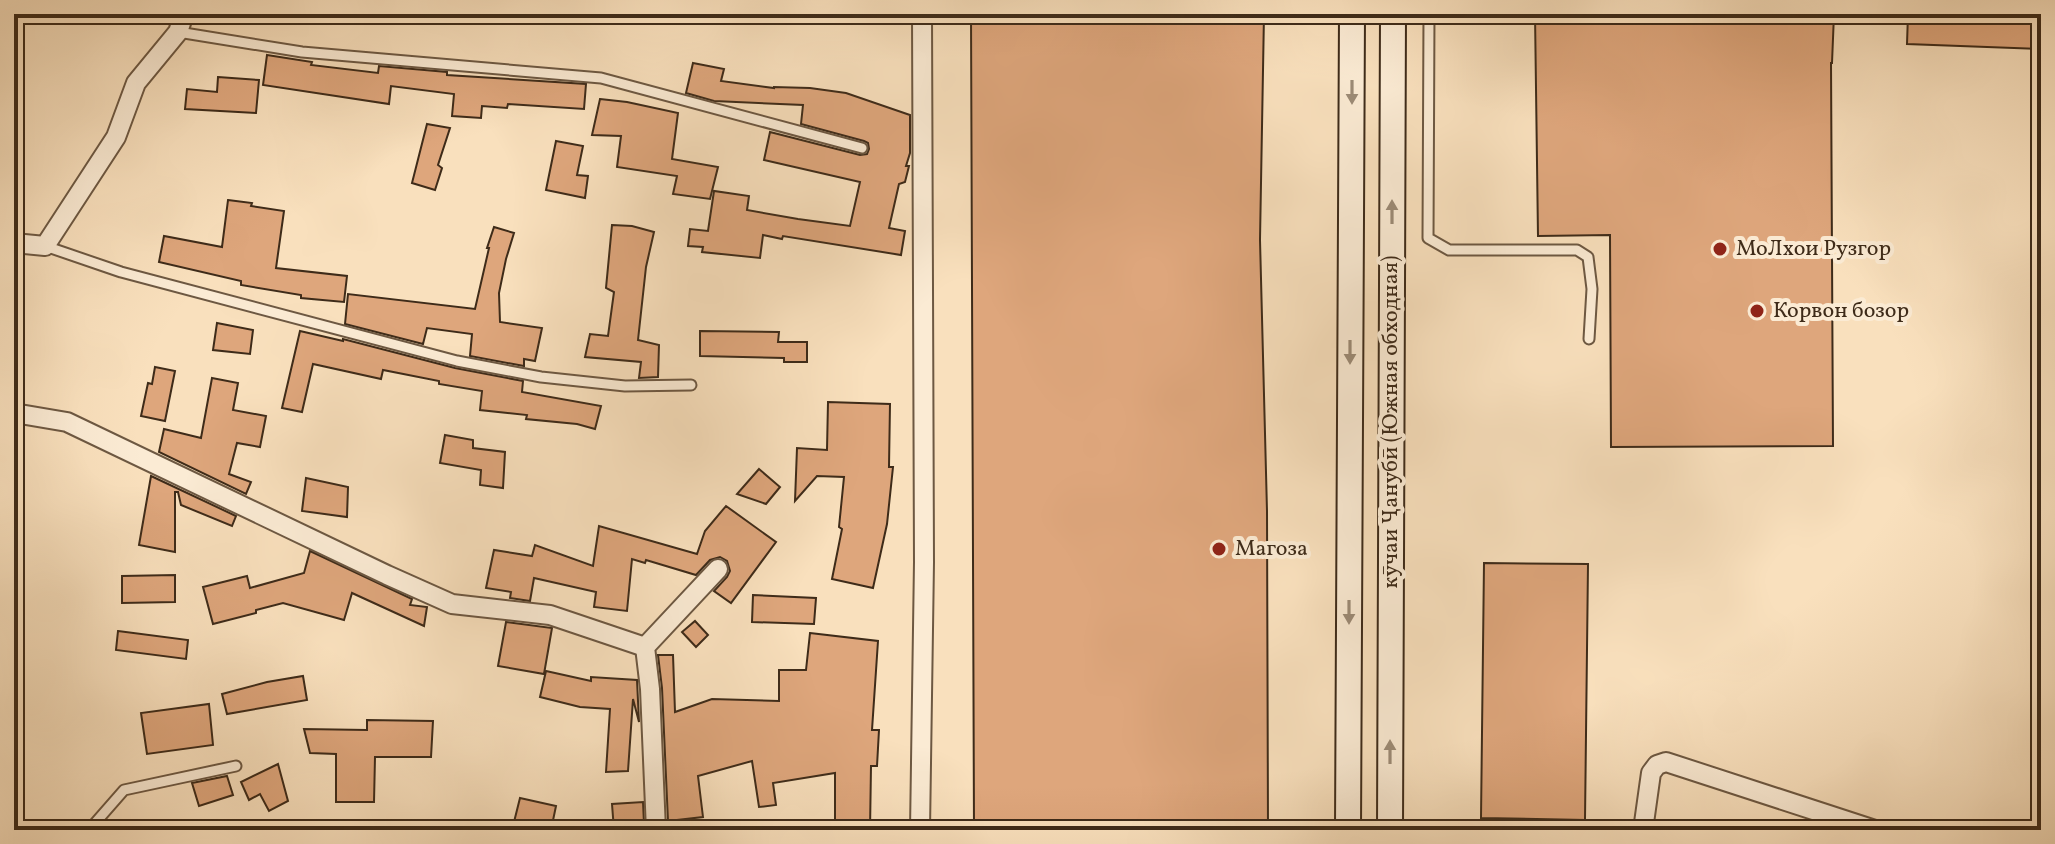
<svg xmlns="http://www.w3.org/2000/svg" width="2055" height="844" font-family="Vollkorn,serif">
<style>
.building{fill:#dea67c;stroke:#3e2b19;stroke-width:2}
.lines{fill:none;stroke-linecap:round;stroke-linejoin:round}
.service-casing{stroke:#6d5842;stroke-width:13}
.minor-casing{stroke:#6d5842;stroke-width:22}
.secondary-casing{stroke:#3e2b19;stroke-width:28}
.service{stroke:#fbebd4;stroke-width:9}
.minor{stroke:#fbebd4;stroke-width:18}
.secondary{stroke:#fbebd4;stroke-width:24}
.oneway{fill:#9c8b76}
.poi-dot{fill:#8f2418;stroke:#fbebd4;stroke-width:3}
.labels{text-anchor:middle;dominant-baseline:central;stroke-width:8;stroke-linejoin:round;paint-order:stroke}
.poi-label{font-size:22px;fill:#3e2b19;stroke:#fbebd4;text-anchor:start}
.street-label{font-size:22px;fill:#3e2b19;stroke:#fbebd4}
</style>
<rect width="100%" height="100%" fill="#f9e0bd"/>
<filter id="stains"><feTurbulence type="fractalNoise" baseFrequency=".0025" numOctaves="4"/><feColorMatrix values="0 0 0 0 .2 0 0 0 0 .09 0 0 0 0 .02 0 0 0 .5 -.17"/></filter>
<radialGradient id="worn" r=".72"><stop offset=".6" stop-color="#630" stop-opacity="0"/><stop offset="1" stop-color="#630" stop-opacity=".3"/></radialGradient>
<g class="building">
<path d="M971,14H1264L1260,240L1267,511L1268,830H974Z"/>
<path d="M1535,14H1834L1832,63H1831L1833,446L1611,447L1610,235L1538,236Z"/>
<path d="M1908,14H2041V49L1907,44Z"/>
<path d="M267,55L312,62L311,65L378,73L379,66L447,72V75L586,84L584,109L508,104L507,108L482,106L481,118L452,116L454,94L391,86L389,104L263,85Z"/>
<path d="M693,63L724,69L721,81L774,88V87L810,88L846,93L910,115V153L906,166H909L905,182L899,184L889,228L905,231L901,255L783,236L782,239L763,235L760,258L702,252L703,247L688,246L690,229L708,231L714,191L749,196L747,210L798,219L850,226L860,182L764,160L770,132L860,155L867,154L869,149L868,143L864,141L801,124L803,105L714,101L686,93Z"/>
<path d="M218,77L259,80L256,113L185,109L187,89L217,92Z"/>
<path d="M600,99L627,102L678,113L672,159L718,167L710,199L673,194L677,176L617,167L621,136L592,135Z"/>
<path d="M427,124L450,128L438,165L442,168L435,190L412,183Z"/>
<path d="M556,141L583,146L577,175L588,176L585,198L546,190Z"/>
<path d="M228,200L252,203L251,206L284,211L276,268L347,276L344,302L301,298V295L241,285V281L159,262L164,236L222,247Z"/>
<path d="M612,225L632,226L654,232L646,267L638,340L659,345L658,377L639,378L641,362L585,357L590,334L608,336L614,292L606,288Z"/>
<path d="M494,227L514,233L506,259L499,293L500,322L542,328L535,361L524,359V366L470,356L472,334L427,328L423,344L345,324L348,294L475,309L489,248H487Z"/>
<path d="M217,323L253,330L250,354L213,350Z"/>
<path d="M300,331L343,341V339L455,368L523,381L522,392L601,406L595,429L577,424L526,419L527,415L480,410L482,391L439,384V381L383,370L381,379L313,364L302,412L282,408Z"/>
<path d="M700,331L779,332L778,342H807V362H784V358L700,356Z"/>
<path d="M155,367L175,371L165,421L141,416L148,383L152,384Z"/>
<path d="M212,378L238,383L233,410L266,416L260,447L237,443L229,474L251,482L246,494L159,452L164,429L201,438Z"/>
<path d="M828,402L890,404L889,467H893L887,524L873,588L832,579L842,529L839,527L844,477L817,476L795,501L797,448L827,450Z"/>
<path d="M445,435L473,440V448L505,452L503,488L480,485L481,470L440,463Z"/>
<path d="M759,469L780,487L766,504L737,494Z"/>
<path d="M151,476L236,516L232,526L181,505L178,492H175V552L139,545Z"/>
<path d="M306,478L348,487L347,517L302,511Z"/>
<path d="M726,506L776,542L731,603L714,591L727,577L730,571L727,561L720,557L710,560L696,575L646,560L645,563L632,559L627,611L594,607L596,592L534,578L530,601L510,598L511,592L486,588L494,550L532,556L535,545L593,566L599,526L697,554L705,531Z"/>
<path d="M310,551L412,599L410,605L427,607L424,626L352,593L344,620L283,603L256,610V613L213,624L203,587L247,576L250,588L304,573Z"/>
<path d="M1484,563L1588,564L1585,820L1481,818Z"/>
<path d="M175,575V602L122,603V576Z"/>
<path d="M753,595L816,598L814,624L752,622Z"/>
<path d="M695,621L708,635L696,647L682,632Z"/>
<path d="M506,622L552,628L544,674L498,666Z"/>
<path d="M118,631L188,640L186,659L116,650Z"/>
<path d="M810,633L878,641L872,730H879L877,766H871L870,830H845V822H835V773L773,783L776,805L759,807L752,761L698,776L703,817L668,821L662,688L658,655H673L675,712L712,699L779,701V670H806Z"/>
<path d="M546,671L591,681V677L637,680L639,722L633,699L628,771L606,772L610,709L580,707L540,697Z"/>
<path d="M303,676L307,700L227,714L222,694L267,682Z"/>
<path d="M209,704L213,745L147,754L141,713Z"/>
<path d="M367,720L433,721L431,757H375L374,802H336V754L310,753L304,729L367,730Z"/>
<path d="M278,764L288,801L269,811L260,794L249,800L241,782Z"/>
<path d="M227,776L233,795L199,806L192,783Z"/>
<path d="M520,798L556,806L551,830H512Z"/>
<path d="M643,802L644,824L636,825L637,830H614L612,804Z"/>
</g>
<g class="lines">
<defs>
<g id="service">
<path d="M1429,14L1428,238L1449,250H1577L1588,257L1592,289L1589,339"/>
<path d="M178,32L302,52L601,78L862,148"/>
<path d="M45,246L121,272L457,361L541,377L625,386L691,385"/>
<path d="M89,830L124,790L236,766"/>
</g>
<g id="minor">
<path d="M14,243L45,246L116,137L136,83L178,32L184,14"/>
<path d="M14,413L67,422L387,575L452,604L550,615L645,647"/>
<path d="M656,830L650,689L645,647L718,569"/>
<path d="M920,830L924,562L922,14"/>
<path d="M1643,830L1651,773L1657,765L1666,762L1875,830"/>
</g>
<g id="secondary">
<path d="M1348,830L1352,14"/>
<path d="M1390,830L1393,14"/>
</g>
</defs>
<use href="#service" class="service-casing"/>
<use href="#minor" class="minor-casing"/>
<use href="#secondary" class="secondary-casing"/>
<use href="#service" class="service"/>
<use href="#minor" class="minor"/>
<use href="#secondary" class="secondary"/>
</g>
<defs><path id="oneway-solid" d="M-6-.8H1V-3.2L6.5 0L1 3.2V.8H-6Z" transform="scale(2)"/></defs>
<g class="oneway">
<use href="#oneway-solid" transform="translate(1352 92) rotate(90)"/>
<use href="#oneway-solid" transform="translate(1392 212) rotate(-90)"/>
<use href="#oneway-solid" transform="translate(1350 352) rotate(90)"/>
<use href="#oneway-solid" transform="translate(1349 612) rotate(90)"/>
<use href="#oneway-solid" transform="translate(1390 752) rotate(-90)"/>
</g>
<g class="poi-dot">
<circle cx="1720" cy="249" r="8"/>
<circle cx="1757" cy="311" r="8"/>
<circle cx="1219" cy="549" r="8"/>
</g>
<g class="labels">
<g class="poi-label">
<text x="1736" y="249">МоЛхои Рузгор</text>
<text x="1773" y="311">Корвон бозор</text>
<text x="1235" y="549">Магоза</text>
</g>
<g class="street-label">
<text transform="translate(1391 422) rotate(-90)">кӯчаи Ҷанубӣ (Южная обходная)</text>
</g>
</g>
<rect width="2055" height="844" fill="none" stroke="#f9e0bd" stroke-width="48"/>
<rect x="16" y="16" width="2023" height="812" fill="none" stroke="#3e2b19" stroke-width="4"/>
<rect x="24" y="24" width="2007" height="796" fill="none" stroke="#3e2b19" stroke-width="2"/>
<rect width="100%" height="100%" filter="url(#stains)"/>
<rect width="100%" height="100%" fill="url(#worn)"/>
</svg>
